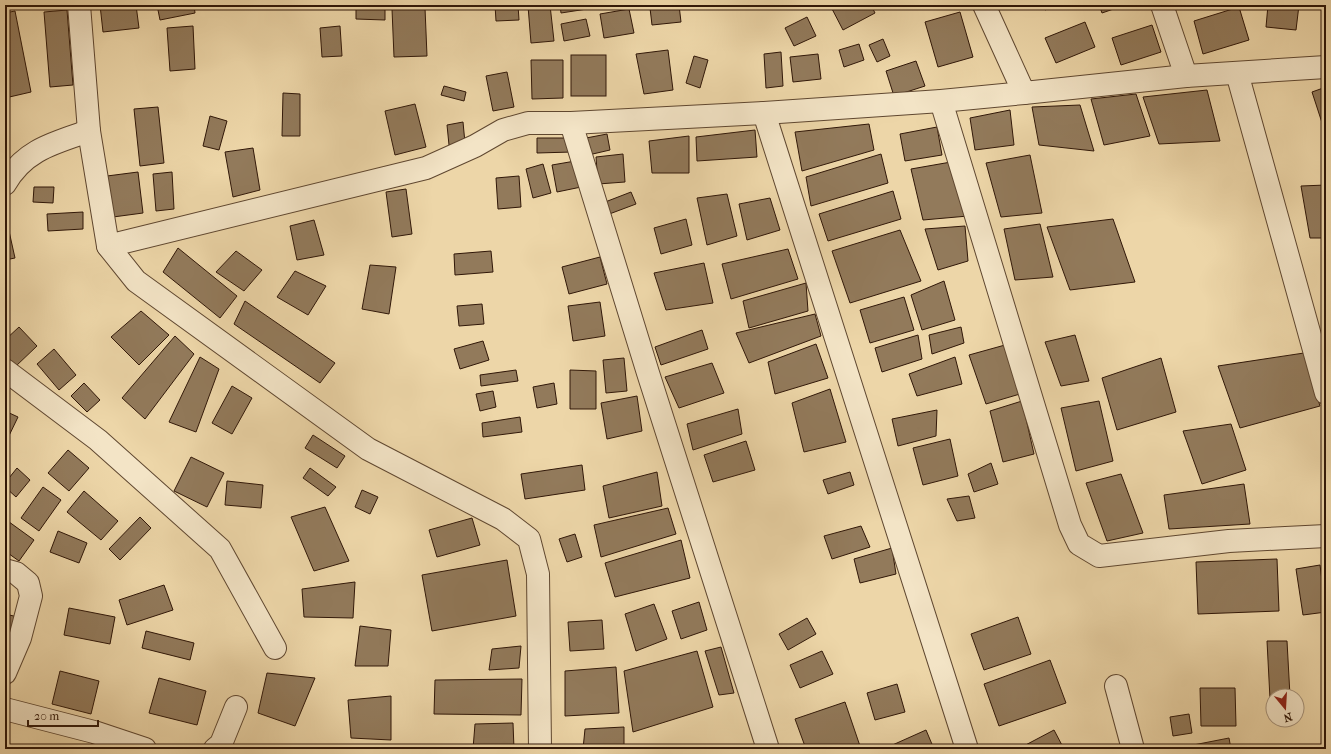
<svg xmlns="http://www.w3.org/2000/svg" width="1331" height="754" font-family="'IM FELL French Canon',serif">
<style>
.building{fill:#927a5b;stroke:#301708}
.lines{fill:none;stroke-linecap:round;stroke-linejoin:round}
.street-casing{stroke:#5f4730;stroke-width:24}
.street{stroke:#f3e4c6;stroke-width:22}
</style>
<rect width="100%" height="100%" fill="#edd6a8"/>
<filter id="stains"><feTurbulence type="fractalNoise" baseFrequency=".005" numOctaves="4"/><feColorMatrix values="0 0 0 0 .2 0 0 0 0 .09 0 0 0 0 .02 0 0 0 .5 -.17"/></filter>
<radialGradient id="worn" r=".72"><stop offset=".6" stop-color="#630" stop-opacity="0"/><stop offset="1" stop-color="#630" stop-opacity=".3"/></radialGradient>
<g class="building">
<path d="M100,5H136L139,28L103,32Z"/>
<path d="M157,5H194L195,13L160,20Z"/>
<path d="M356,5H385V20L356,19Z"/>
<path d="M495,5H518L519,20L496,21Z"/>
<path d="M550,5L554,41L531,43L528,6Z"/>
<path d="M560,5H587V9L561,13Z"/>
<path d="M679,5L681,22L652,25L650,8Z"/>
<path d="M830,5H871L875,13L843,30Z"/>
<path d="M1042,5H1056L1045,10Z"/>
<path d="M1099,5H1125L1102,13Z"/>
<path d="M1268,5H1299L1296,30L1266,27Z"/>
<path d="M1239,7L1249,40L1203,54L1194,21Z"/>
<path d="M425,8L427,56L394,57L392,9Z"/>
<path d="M629,9L634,33L604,38L600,14Z"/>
<path d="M67,10L73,85L50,87L44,12Z"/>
<path d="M15,11L31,92L5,98V13Z"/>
<path d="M960,12L973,57L938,67L925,22Z"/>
<path d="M807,17L816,36L794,46L785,28Z"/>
<path d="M586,19L590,36L564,41L561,24Z"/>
<path d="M1085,22L1095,47L1056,63L1045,38Z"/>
<path d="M1152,25L1161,52L1121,65L1112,38Z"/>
<path d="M193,26L195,69L170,71L167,28Z"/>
<path d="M340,26L342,56L322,57L320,28Z"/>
<path d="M883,39L890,56L877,62L869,45Z"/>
<path d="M859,44L864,60L844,67L839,50Z"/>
<path d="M668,50L673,90L644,94L636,54Z"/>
<path d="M781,52L783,86L766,88L764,54Z"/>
<path d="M818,54L821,79L793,82L790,57Z"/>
<rect x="571" y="55" width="35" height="41"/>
<path d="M694,56L708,60L700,88L686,83Z"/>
<path d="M531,60H563V98L532,99Z"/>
<path d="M916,61L925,86L894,96L886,71Z"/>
<path d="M507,72L514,107L493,111L486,76Z"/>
<path d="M444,86L466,92L464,101L441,95Z"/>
<path d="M1326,87V135L1312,92Z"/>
<path d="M1207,90L1220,141L1159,144L1143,97Z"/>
<path d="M283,93L300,94V136H282Z"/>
<path d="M1136,94L1150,136L1104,145L1091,99Z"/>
<path d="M415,104L426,147L395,155L385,111Z"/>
<path d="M1080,105L1094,151L1039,145L1032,107Z"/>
<path d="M158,107L164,163L140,166L134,109Z"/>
<path d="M1010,110L1014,145L975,150L970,118Z"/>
<path d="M210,116L227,121L219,150L203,146Z"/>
<path d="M463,122L465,143L449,145L447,125Z"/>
<path d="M869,124L874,150L802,171L795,132Z"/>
<path d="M937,127L942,155L905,161L900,134Z"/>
<path d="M755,130L757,157L697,161L696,137Z"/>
<path d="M607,134L610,150L584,156L581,139Z"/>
<path d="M689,136V173H652L649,141Z"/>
<path d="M537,138H572V152L537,153Z"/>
<path d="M253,148L260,190L233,197L225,152Z"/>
<path d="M623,154L625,182L598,184L596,157Z"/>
<path d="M881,154L888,183L811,206L806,177Z"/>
<path d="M1030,155L1042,213L1001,217L986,163Z"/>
<path d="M581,160L586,186L557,192L552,165Z"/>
<path d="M951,162L968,216L923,220L911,169Z"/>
<path d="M543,164L551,193L533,198L526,169Z"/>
<path d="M138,172L143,213L113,217L107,176Z"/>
<path d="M172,172L174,209L156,211L153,174Z"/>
<path d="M519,176L521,207L498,209L496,178Z"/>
<path d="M1326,185V238H1310L1301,186Z"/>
<path d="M34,187H54L53,203L33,202Z"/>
<path d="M406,189L412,234L392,237L386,192Z"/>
<path d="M893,191L901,219L828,241L819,214Z"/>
<path d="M631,192L636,204L604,216L600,204Z"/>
<path d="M727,194L737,236L707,245L697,198Z"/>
<path d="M770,198L780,230L747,240L739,204Z"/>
<path d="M83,212V229L48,231L47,214Z"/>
<path d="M686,219L692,245L661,254L654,228Z"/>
<path d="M1113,219L1135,282L1070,290L1047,227Z"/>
<path d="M314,220L324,255L297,260L290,226Z"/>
<path d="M1040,224L1053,277L1015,280L1004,229Z"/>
<path d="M965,226L968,261L938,270L925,229Z"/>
<path d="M900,230L921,281L850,303L832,251Z"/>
<path d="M5,231H9L15,258L5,260Z"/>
<path d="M178,248L237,296L220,318L163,272Z"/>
<path d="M788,249L798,279L731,299L722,264Z"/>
<path d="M236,251L262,270L244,291L216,272Z"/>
<path d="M491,251L493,272L455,275L454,254Z"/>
<path d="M600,257L607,284L569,294L562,267Z"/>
<path d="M704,263L713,303L666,310L654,273Z"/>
<path d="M370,265L396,267L389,314L362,309Z"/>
<path d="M295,271L326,286L308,315L277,297Z"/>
<path d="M944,281L955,320L922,330L911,295Z"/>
<path d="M806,283L808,311L749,328L743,301Z"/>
<path d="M904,297L914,330L870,343L860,310Z"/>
<path d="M245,301L335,363L320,383L234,324Z"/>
<path d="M600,302L605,336L573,341L568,306Z"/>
<path d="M482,304L484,324L459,326L457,306Z"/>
<path d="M141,311L169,335L139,365L111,337Z"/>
<path d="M815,314L821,336L749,363L736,333Z"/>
<path d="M19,327L37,346L16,366L5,355V340Z"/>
<path d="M961,327L964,343L932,354L929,335Z"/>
<path d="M702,330L708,349L661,365L655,347Z"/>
<path d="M918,335L922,359L882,372L875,348Z"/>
<path d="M1075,335L1089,381L1061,386L1045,342Z"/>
<path d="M175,336L194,354L145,419L122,398Z"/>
<path d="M483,341L489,360L460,369L454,349Z"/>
<path d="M816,344L828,378L775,394L768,362Z"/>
<path d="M1005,345L1020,394L986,404L969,355Z"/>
<path d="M54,349L76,375L59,390L37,364Z"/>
<path d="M1304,353L1320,406L1240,428L1218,366Z"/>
<path d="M200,357L219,369L196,432L169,422Z"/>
<path d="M955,357L962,384L917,396L909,374Z"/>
<path d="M624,358L627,391L606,393L603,360Z"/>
<path d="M1161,358L1176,412L1117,430L1102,378Z"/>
<path d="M712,363L724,393L679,408L665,377Z"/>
<path d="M516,370L518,381L481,386L480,375Z"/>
<path d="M570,370L596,371V409H570Z"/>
<path d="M84,383L100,400L87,412L71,396Z"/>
<path d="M554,383L557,404L537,408L533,387Z"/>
<path d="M232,386L252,398L232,434L212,423Z"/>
<path d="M830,389L846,442L804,452L792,403Z"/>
<path d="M493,391L496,407L480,411L476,394Z"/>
<path d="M637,396L642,431L607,439L601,403Z"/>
<path d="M1022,401L1034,454L1003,462L990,411Z"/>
<path d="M1099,401L1113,461L1076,471L1061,408Z"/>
<path d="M738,409L742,434L693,450L687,424Z"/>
<path d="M937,410L936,436L898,446L892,419Z"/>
<path d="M5,411L18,417L5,444Z"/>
<path d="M520,417L522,432L483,437L482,423Z"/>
<path d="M1231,424L1246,470L1202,484L1183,431Z"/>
<path d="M313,435L345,456L337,468L305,448Z"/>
<path d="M950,439L958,476L923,485L913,448Z"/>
<path d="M746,441L755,470L713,482L704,455Z"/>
<path d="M68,450L89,468L69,491L48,473Z"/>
<path d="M191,457L224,473L207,507L174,491Z"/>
<path d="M991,463L998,484L974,492L968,474Z"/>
<path d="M582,465L585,490L525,499L521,474Z"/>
<path d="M17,468L30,480L16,497L5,487V483Z"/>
<path d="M310,468L336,487L328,496L303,478Z"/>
<path d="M657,472L662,506L609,518L603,486Z"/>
<path d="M850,472L854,485L828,494L823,480Z"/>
<path d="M1121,474L1143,533L1107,541L1086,483Z"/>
<path d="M227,481L263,485L261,508L225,505Z"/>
<path d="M1244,484L1250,524L1169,529L1164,495Z"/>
<path d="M43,487L61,500L39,531L21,518Z"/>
<path d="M362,490L378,497L370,514L355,507Z"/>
<path d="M84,491L118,521L101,540L67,512Z"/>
<path d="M969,496L975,518L957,521L947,499Z"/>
<path d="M325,507L349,561L314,571L291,517Z"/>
<path d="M668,508L676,534L601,557L594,525Z"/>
<path d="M140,517L151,528L120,560L109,549Z"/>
<path d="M472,518L480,545L437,557L429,530Z"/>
<path d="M5,519L34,540L19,561L5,551Z"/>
<path d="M861,526L870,547L832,559L824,536Z"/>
<path d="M58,531L87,543L79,563L50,552Z"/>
<path d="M575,534L582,557L567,562L559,539Z"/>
<path d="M681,540L690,578L615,597L605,563Z"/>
<path d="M892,548L896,574L860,583L854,559Z"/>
<path d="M1277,559L1279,611L1198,614L1196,562Z"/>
<path d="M507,560L516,616L432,631L422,575Z"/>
<path d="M1320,565L1326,612L1303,615L1296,569Z"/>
<path d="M355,582L353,618L304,617L302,589Z"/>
<path d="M164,585L173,610L127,625L119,600Z"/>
<path d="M699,602L707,630L681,639L672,611Z"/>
<path d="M654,604L667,639L636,651L625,614Z"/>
<path d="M69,608L115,617L110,644L64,635Z"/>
<path d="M5,614L18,617L5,648Z"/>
<path d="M1018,617L1031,654L984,670L971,634Z"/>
<path d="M807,618L816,634L788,650L779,634Z"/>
<path d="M602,620L604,649L570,651L568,622Z"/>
<path d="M360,626L391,630L388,666H355Z"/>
<path d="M146,631L194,643L190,660L142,648Z"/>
<path d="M1267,641H1287L1290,696H1273V699H1270Z"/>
<path d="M521,646L519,668L489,670L492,649Z"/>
<path d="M721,647L734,693L719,695L705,651Z"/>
<path d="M697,651L713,707L633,732L624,671Z"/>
<path d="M822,651L833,674L800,688L790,665Z"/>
<path d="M1050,660L1066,703L999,726L984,684Z"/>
<path d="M616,667L619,713L565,716V671Z"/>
<path d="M60,671L99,681L91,714L52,704Z"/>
<path d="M267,673L315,678L295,726L258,713Z"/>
<path d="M159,678L206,691L197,725L149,713Z"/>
<path d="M522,679L521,715L434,714L435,680Z"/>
<path d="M897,684L905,712L875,720L867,693Z"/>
<path d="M1200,688H1235L1236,726H1201Z"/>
<path d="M391,696V740L351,738L348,700Z"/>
<path d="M845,702L861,749H806L795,719Z"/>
<path d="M1189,714L1192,733L1173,736L1170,717Z"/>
<path d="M513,723L514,749H473L475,724Z"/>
<path d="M624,727V749H583L585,729Z"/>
<path d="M926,730L934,749H889L888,747Z"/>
<path d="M1054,730L1064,749H1018Z"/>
<path d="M1229,738L1231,749H1173Z"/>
</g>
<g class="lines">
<defs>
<g id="street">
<path d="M79,5L89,131L108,246L136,281L368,449L503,519L529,539L538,574L540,749"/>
<path d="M984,5L1024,93L1186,76L1326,67"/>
<path d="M1162,5L1186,76"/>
<path d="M1237,73L1326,393"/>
<path d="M941,101L1070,525L1079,544L1099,556L1229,541L1326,536"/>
<path d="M764,113L967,749"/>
<path d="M571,123L648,373L768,749"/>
<path d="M5,184C24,150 54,143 89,131"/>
<path d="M108,246L426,168L475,146L503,130L528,123H571L764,113L941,101L1024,93"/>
<path d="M5,370L98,440L220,549L275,648"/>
<path d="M5,570L16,573L28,583L31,596L20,638L5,673"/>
<path d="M1116,686L1133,749"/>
<path d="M5,709L94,732L145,749"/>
<path d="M215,749L221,744L236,707"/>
</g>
</defs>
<use href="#street" class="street-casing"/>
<use href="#street" class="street"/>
</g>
<rect width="1331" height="754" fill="none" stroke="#edd6a8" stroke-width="20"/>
<rect x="6" y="6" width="1319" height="742" fill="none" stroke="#301708" stroke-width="2"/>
<rect x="10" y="10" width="1311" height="734" fill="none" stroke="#301708"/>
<g transform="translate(1285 708) rotate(162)"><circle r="19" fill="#f3e4c6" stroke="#a5927a"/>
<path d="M0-3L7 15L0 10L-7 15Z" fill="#8f2418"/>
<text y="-6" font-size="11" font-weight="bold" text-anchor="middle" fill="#301708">N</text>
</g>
<path d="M28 720v6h70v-6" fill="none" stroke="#301708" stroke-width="2"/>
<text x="34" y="720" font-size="12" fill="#301708" stroke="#f3e4c6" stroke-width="3" paint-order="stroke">20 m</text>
<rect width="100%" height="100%" filter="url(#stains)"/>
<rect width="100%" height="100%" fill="url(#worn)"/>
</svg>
